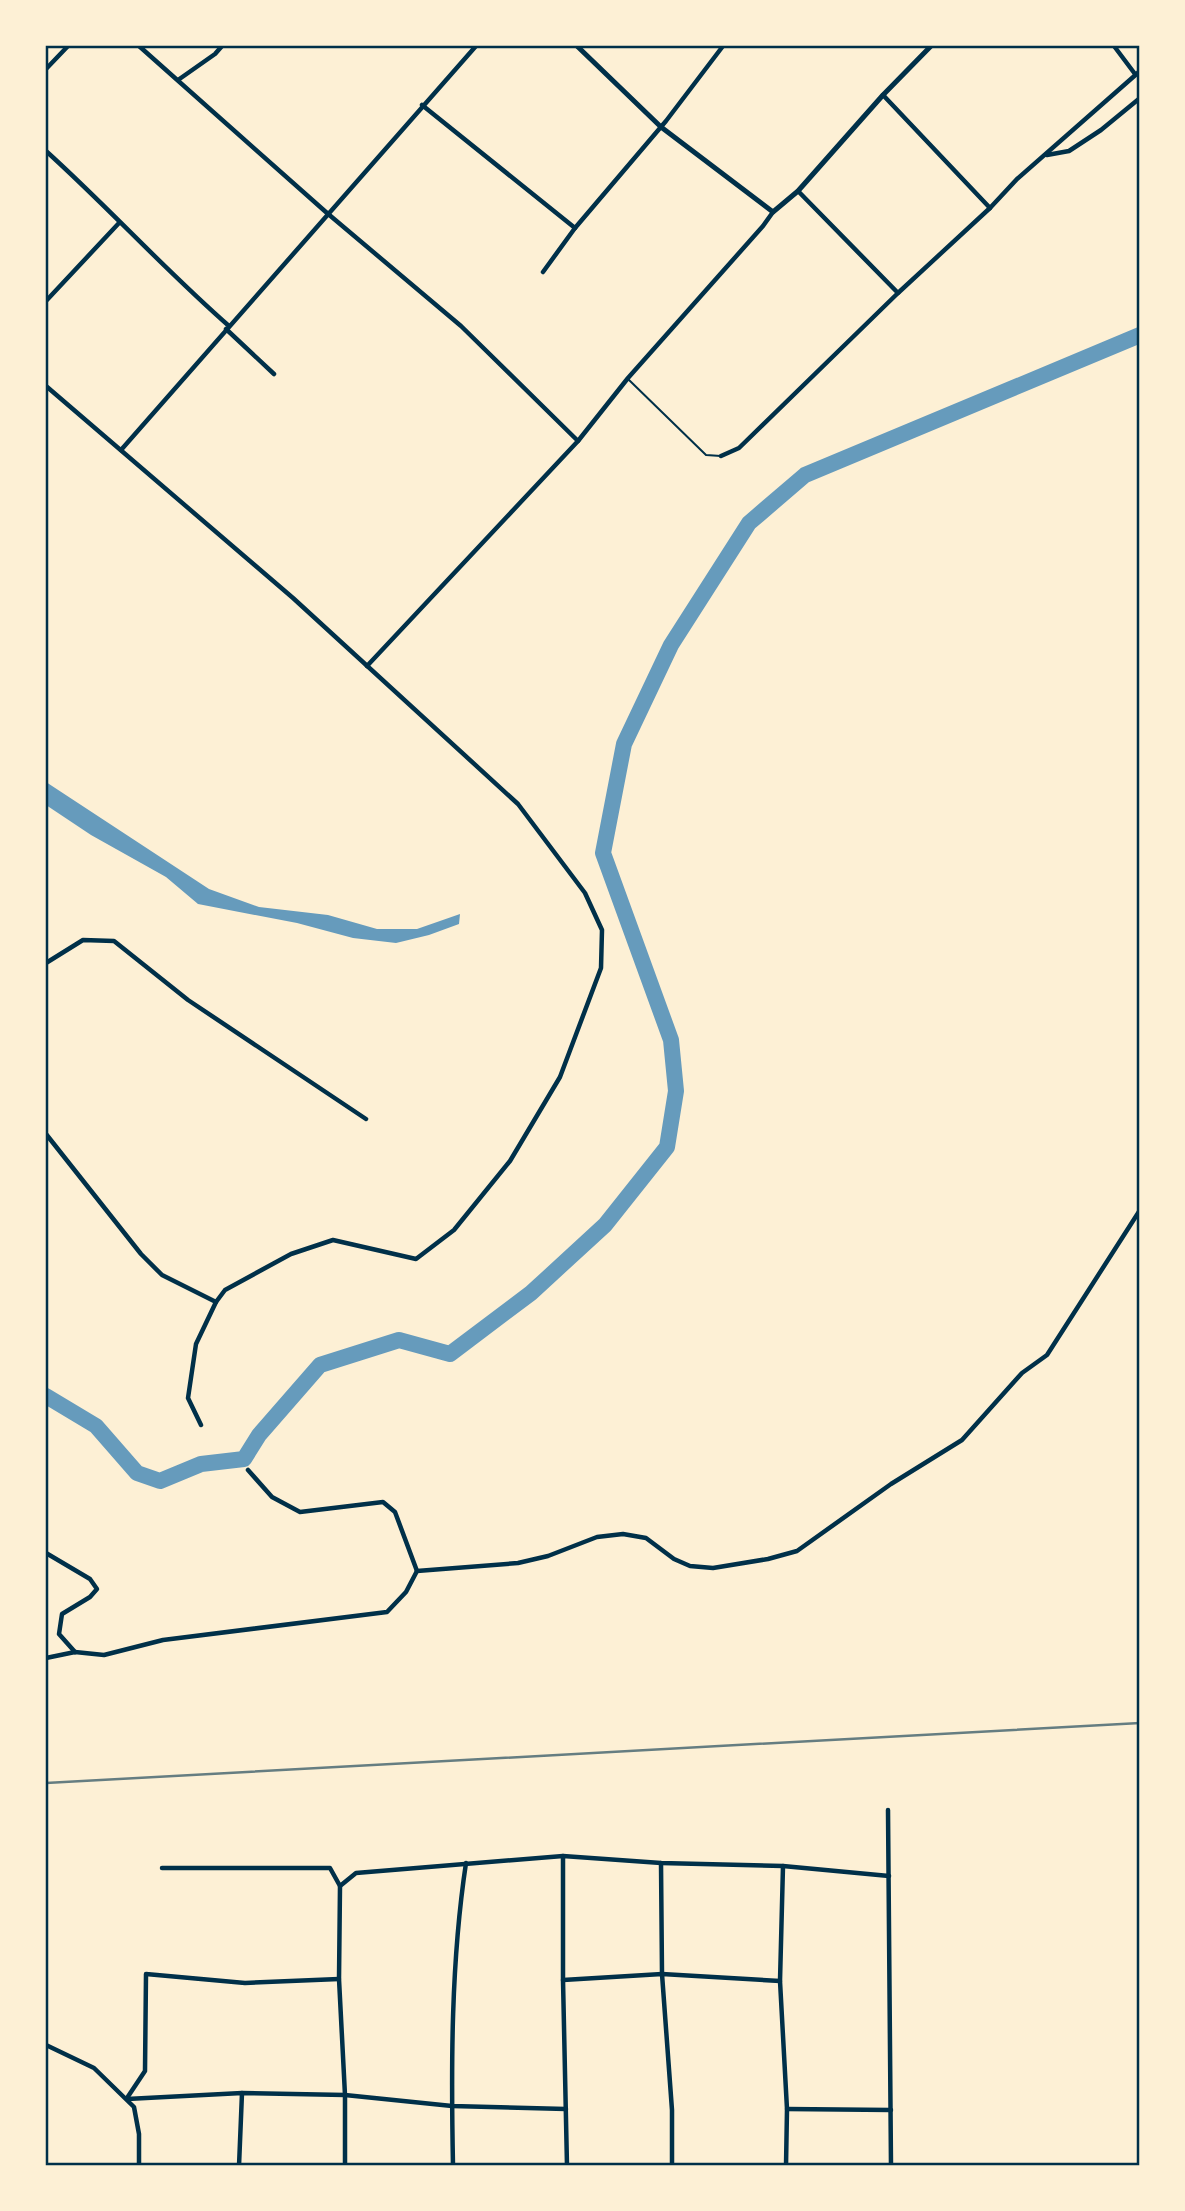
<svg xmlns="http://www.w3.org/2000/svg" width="1185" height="2211" font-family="'DM Sans',sans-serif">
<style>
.water{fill:#669bbc}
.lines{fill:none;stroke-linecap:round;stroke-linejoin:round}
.river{stroke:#669bbc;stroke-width:16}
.service{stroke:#003049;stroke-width:2}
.minor{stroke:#003049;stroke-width:4.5}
.tertiary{stroke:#003049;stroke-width:5}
.rail{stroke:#657d81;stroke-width:2.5}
.neatline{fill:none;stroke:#003049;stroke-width:2.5}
</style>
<rect width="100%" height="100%" fill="#fdf0d5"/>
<path class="water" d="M46,782L209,889L259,907L328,915L377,929H417L460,914L459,924L429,935L396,943L353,938L297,923L198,904L166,877L91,835L46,805Z"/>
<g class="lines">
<path class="river" d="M46,1396L96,1426L137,1473L160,1481L201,1464L244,1459L259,1435L320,1365L399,1340L450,1354L531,1293L605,1225L667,1147L676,1091L671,1040L603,853L624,744L671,645L749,523L805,475L1140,335"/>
<path class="service" d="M628,379L706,455L721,456"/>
<g class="minor">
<path d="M139,46L327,213L461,326L578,441"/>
<path d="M1114,46L1135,74"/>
<path d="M46,69L68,46"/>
<path d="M178,80L215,54L222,46"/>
<path d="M883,95L990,208"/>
<path d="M422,105L575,228"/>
<path d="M46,151C108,207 165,270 229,326"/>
<path d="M1047,155L1069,151L1101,130L1140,98"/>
<path d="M798,191L898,293"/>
<path d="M543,272L575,228L666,121L723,46"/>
<path d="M46,301L119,223"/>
<path d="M226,329L274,374"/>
<path d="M46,386L293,598L518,804L585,893L602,930L601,968L560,1077L510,1161L454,1230L416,1259L333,1240L291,1254L225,1290L216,1302L196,1344L188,1398L201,1425"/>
<path d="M121,450L476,46"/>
<path d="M721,456L739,448L898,293L990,208L1017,179L1140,71"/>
<path d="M367,666L578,441L628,378L763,226L773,212"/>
<path d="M46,963L83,940L114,941L188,1000L366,1119"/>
<path d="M46,1134L141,1254L162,1275L216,1302"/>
<path d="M248,1470L272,1497L300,1512L383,1502L395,1512L417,1571"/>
<path d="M46,1553L90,1579L97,1589L90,1597L62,1614L59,1634L75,1652"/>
<path d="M417,1571L518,1563L548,1556L597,1537L623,1534L646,1538L674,1559L690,1566L713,1568L768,1559L797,1551L891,1484L962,1440L1022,1373L1047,1355L1140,1210"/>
<path d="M46,1658L75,1652L104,1655L163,1640L387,1612L406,1592L417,1571"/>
<path d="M888,1810L891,2166"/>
<path d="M563,1856V1980L567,2166"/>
<path d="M661,1863L662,1974L672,2110V2166"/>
<path d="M783,1866L780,1981L787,2109L786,2166"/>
<path d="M162,1868H330L340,1886L356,1873L563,1856L661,1863L783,1866L889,1876"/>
<path d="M340,1886L339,1979L345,2095V2166"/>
<path d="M563,1980L662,1974L780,1981"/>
<path d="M46,2045L94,2068L134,2107L139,2134V2166"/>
<path d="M127,2098L145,2071L146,1974L245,1983L339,1979"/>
<path d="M127,2099L242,2093L345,2095L452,2106L566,2109"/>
<path d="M787,2109L891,2110"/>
<path d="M239,2166L242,2093"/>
<path d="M453,2166C451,2065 451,1962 466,1863"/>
</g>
<path class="tertiary" d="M577,46L661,127L773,212L798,191L883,95L931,46"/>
<path class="rail" d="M46,1783L1140,1723"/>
</g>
<rect width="1185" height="2211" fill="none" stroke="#fdf0d5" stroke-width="94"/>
<rect x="47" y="47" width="1091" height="2117" class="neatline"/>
</svg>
